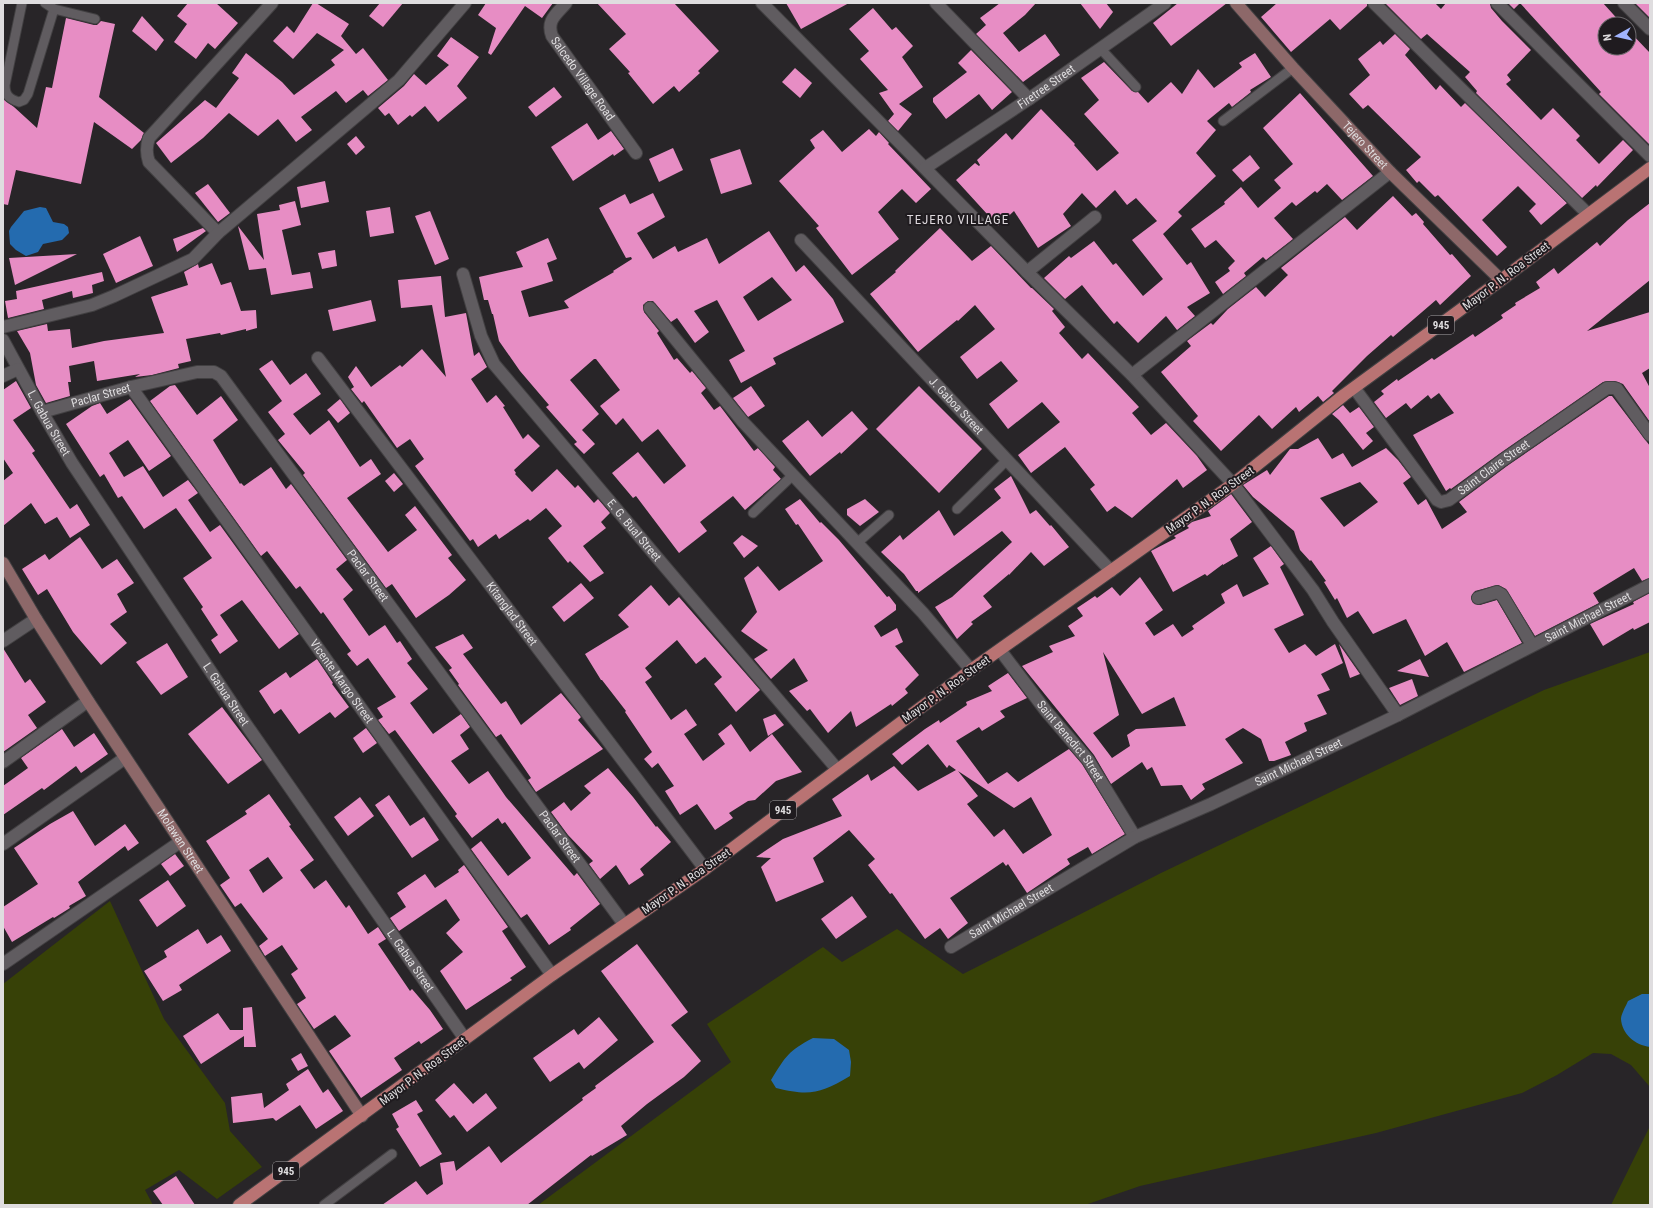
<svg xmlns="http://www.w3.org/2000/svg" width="1653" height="1208" font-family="'Roboto Condensed',sans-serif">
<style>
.green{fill:#374107}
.water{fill:#246baf}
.building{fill:#e78dc4;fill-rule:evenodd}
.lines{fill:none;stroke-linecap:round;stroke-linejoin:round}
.lane-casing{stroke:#424042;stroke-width:11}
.street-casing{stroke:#424042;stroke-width:14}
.secondary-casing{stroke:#424042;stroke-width:14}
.primary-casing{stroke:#424042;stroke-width:14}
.lane{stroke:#605c60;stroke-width:9}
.street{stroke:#605c60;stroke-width:12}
.secondary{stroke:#8d6869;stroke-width:12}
.primary{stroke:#b97373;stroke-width:12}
.labels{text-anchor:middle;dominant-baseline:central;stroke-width:4;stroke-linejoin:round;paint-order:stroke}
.shield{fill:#1f1b1f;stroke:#a5a3a5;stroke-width:1}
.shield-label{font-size:11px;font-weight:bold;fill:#dfdddf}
.street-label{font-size:12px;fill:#dfdddf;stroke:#1f1b1f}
.neighbourhood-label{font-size:13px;letter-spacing:1px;fill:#dcd7db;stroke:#1f1b1f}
</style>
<rect width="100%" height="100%" fill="#282528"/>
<g class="green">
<path d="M1650,652V1087L1631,1065L1611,1054L1593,1053L1557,1075L1522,1093L1376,1133L1140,1186L1085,1205H538L731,1062L707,1024L823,947L842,962L897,929L963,974L1161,873L1544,690Z"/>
<path d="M110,901L164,1019L225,1103L230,1131L262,1167L217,1199L179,1170L145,1190L153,1205H3V984Z"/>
<path d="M1650,1126V1205H1611Z"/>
</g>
<g class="water">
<path d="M40,207L46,208L53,222L64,224L68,227L69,233L62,240L43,244L38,252L26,256L16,250L10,244L9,231L11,227L24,211Z"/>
<path d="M1642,994H1650V1047C1635,1045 1622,1034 1621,1019C1621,1014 1626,1006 1628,1001Z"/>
<path d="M813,1038L834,1039L849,1050L851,1062L850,1076C820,1094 809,1096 776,1088L771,1080C786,1056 788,1051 813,1038Z"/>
</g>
<g class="building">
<path d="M188,3H216L238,23L215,49L208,43L196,59L174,42L187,24L177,16Z"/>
<path d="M313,3H316L349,24L341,36L356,54L363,48L388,80L368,96L363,90L346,103L336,91L301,117L312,130L296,142L278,119L258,136L229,113L203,138L171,163L156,143L205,100L216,108L239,78L232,73L246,53L282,82L294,95L335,65L331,60L344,50L317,33L293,59L273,41L287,26L294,33Z"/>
<path d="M380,3H403L383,27L369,16Z"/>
<path d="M486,3H553L542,18L525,6L491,55L488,53L496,28L478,15Z"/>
<path d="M597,3H674L719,51L698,71L700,73L679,92L674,86L653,104L628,73L630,72L609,49L626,34Z"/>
<path d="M786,3H849L801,29Z"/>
<path d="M1000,3H1036L1025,15L1003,33L1019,52L1045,34L1060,55L1023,82L976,34L986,25L980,18Z"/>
<path d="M1080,3H1106L1113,12L1100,29Z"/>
<path d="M1178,3H1227L1171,46L1153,23Z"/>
<path d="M1277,3H1367V6L1340,30L1330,19L1291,52L1261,17Z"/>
<path d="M1385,3H1435L1441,9L1446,3H1490L1491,8L1502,21L1531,50L1507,75L1511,80L1506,84L1541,120L1553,108L1580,136L1576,140L1599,164L1623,140L1633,150L1597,187L1596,185L1582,198L1476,93L1477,91L1465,77L1470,72L1427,34L1421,39Z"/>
<path d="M1508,3H1603L1622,24H1605V48H1629V31L1650,53V145L1599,94L1601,92L1520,3L1514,9Z"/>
<path d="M1635,3H1650V18Z"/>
<path d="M873,8L892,30L896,27L913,46L902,57L923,87L899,104L912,114L898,131L888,121L894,114L879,93L888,90L860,59L869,51L849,29Z"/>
<path d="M142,16L164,40L156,51L132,31Z"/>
<path d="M66,18L94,25H97L101,21L115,24L99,97L144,133L141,140L132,149L94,122L81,184L16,170L8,205L3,204V99L14,107L37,128L46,87L52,88Z"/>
<path d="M1395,34L1410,49L1405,55L1436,90L1440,85L1461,107L1465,103L1567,203L1541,225L1529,211L1536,204L1518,186L1482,220L1507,247L1497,256L1438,195L1435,197L1419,181L1417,183L1406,170L1421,157L1368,105L1363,109L1349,94L1370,75L1358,59L1380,41L1383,45Z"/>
<path d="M451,37L479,57L457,86L467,98L438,122L425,106L412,117L410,115L398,125L389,113L385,116L378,108L404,86L414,74L426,85L449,65L437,56Z"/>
<path d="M971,50L1012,92L992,110L979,94L946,119L933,102V98L967,72L958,63Z"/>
<path d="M1255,53L1271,77L1250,90L1251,92L1232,107L1229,103L1207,121L1216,130L1196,153L1216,176L1178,212L1182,216L1163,234L1187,265L1191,262L1210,293L1187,307L1195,316L1177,330L1166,316L1138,343L1117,321L1114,324L1103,311L1082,285L1065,299L1044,278L1069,256L1071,258L1094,241L1113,265L1116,263L1143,296L1163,279L1132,240L1157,221L1136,198L1127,205L1115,190L1096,208L1082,193L1063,214L1071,226L1038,248L1014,211L998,226L956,180L975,163L979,166L980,165L977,160L1006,133L1012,140L1041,109L1075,144L1074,145L1097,171L1119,153L1084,114L1099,100L1081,78L1104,62L1132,91L1138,92L1148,103L1171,82L1182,94L1198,69L1214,88L1242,67L1239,63Z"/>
<path d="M795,68L812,83L800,98L782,82Z"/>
<path d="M554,87L562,97L536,117L528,107Z"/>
<path d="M1300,93L1373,176L1342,200L1327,184L1317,193L1315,191L1296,206L1292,202L1274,218L1293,239L1266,260L1263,257L1244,273L1246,276L1223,294L1215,282L1230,271L1228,268L1235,261L1216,240L1205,248L1191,229L1225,204L1224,202L1241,187L1258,208L1281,188L1274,180L1293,164L1263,128Z"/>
<path d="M587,123L598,140L611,131L624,149L614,156L613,154L573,181L551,147Z"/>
<path d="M869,129L876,136L879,132L889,143L888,144L931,189L916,203L902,189L878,212L899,239L852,275L816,228L819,226L779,181L815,148L810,140L823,130L842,152Z"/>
<path d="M356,136L365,147L356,155L347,144Z"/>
<path d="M673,148L683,170L659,182L649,159Z"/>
<path d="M740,149L752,184L721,194L710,159Z"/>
<path d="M1250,155L1260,168L1243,182L1232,170Z"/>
<path d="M325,181L329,202L301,208L297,187Z"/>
<path d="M208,184L230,213L218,222L195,193Z"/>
<path d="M653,193L665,217L637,233L653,259L675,246L678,252L707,238L719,264L769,231L796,272L804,265L833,299L844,322L773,358L776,364L741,383L729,360L745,351L717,300L694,311L709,332L695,343L677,318L671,322L653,301H648L643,305L644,312L659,331L657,333L674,360L677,358L690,373L692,371L706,388L701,393L714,410L720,406L754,451L758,448L775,467L773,470L781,479L745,510L733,496L700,522L707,531L679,553L636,496L633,498L612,473L638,452L664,484L686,466L685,464L658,429L642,442L623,418L616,425L600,406L620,390L596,359H594L570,380L599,414L582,430L595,444L584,454L574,444L577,442L546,407L549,405L520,371L499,341L493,314H492L488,300H484L479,277L523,267L516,252L548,238L557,259L547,263L553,281L521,291L529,317L569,308L564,301L614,272L613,271L632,259L631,257L626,258L599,208L625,194L630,204ZM772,277L792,300L758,321L743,297Z"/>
<path d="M1393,196L1412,216L1416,213L1424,222L1423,224L1450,255L1452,254L1471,276L1440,305L1436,300L1393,337L1391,335L1367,356L1332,391L1334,393L1323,402L1318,396L1299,412L1296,407L1272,429L1259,415L1221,451L1193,421L1198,416L1161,372L1191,346L1187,341L1211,323L1213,325L1228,309L1256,287L1265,297L1288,275L1281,268L1345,217L1357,230Z"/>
<path d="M295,201L301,225L282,230L292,275L310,272L313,288L271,295L266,268L249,270L238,226L264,260L257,214L280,210L279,205Z"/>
<path d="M1650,203V280L1587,331L1650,312V368L1642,373L1650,388V422L1623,384L1614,381L1603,382L1499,454L1451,489L1450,488L1446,491L1413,435L1454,413L1439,393L1431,399L1428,395L1411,409L1406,403L1386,418L1374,402L1384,394L1381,391L1397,379L1398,381L1432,358L1434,360L1473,334L1475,337L1503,318L1501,315L1516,305L1515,303L1540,288L1536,282L1554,268L1558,274L1597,242L1600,246L1628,220Z"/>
<path d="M390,207L394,233L370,237L366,211Z"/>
<path d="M430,211L449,259L435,265L415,216Z"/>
<path d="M203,228L206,231L177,252L173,239Z"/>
<path d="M940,228L972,261L991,246L1031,288H1032L1054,309L1052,311L1065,327L1059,333L1082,359L1088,353L1139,407L1132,413L1151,435L1166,423L1197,456L1207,470L1183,488L1177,479L1132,518L1115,506L1107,512L1090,489L1095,485L1065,447L1031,473L1018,455L1060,422L1042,402L1008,429L989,404L1018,381L1001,361L977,379L960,357L995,329L975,305L958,321L957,320L918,352L870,294L896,272L895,271Z"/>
<path d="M140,236L153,266L116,283L103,254Z"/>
<path d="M335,250L337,266L322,269L318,253Z"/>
<path d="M77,254L15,285L9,258Z"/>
<path d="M212,263L221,285L231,282L241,311L256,310L257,328L246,331V329L221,335L220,333L186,339L191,361L178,364L179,368L152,375L135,377L140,374L97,381L94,361L69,366L71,382H68L70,396L46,403L36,385L30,353L17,331L47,324L48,331L70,329L72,348L104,341L164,333L151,297L188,285L184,272L198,264L199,268Z"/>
<path d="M102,272L104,281L92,285L93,293L73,298L72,291L42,300L44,309L8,318L5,301L17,299L16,291Z"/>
<path d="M441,276L445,317L466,313L474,356L479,352L487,367L471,379L487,403L496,395L505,406L503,407L523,439L528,434L540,446L514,470L516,473L515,474L532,492L557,469L575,488L578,485L594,503L598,499L610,513L601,522L606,528L583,546L604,573L590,582L570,561L568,563L548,538L562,526L546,508L530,521L528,519L499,539L496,534L478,547L473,539L470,541L415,466L424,459L410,439L397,448L364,401L362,403L351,389L354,387L348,377L356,366L371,387L400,365L402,367L422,349L446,377L432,305L401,308L398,280Z"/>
<path d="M371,300L376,321L333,331L328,310Z"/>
<path d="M272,360L290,385L306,373L321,394L293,414L310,435L329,420L360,467L371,459L381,474L347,498L388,552L417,530L405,515L415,506L452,555L448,558L466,580L449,595L416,618L392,584L386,588L303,475L305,473L278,440L285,434L268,412L282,401L259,369Z"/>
<path d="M16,381L31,408L13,420L35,451L32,453L70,509L77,504L90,525L70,538L57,517L45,524L31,503L3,526V481L13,473L3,458V390Z"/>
<path d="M175,385L197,415L221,396L238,420L213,440L240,484L241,483L244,486L271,467L286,489L291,484L347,560L336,569L353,590L343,599L369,636L385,625L397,643L400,641L412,659L407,663L428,689L410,703L433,734L461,714L470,727L460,735L469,749L451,761L469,784L488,771L506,797L574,876L577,873L600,904L570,928L571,930L549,945L527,914L521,918L471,849L481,841L508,876L531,858L505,822L502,824L498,818L472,838L455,816L457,814L395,730L389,734L378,720L383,717L377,708L396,697L368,658L357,666L347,654L351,651L323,612L321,614L300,586L296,589L267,551L261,556L150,401L170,386Z"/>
<path d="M751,386L765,406L748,417L733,398Z"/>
<path d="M919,386L982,449L939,493L876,429Z"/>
<path d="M1609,396H1612L1650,446V578L1642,581L1634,568L1593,593L1599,603L1535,636L1506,589L1498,585L1475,591L1471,597L1473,603L1480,605L1497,600L1522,643L1464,672L1447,642L1425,656L1406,619L1373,634L1358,611L1347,618L1337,598L1335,600L1324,582L1326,581L1311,560L1310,561L1300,550L1294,531L1253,497L1243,485L1267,470L1270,475L1290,449H1298L1318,438L1332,459L1343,453L1352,467L1386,448L1398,460L1411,477L1403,483L1418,505L1426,499L1442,529L1467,512L1459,502L1507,466ZM1360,482L1378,502L1344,527L1320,498Z"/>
<path d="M130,399L171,456L149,471L128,440L109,453L124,477L143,466L163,497L188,480L198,493L188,500L210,532L220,525L299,634L279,649L242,600L220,615L238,641L220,654L211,640L218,635L201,609L203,607L183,578L212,558L176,508L144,529L122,496L118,498L104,474L100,477L66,424L92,406L100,403L107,414Z"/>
<path d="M340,399L350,413L338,423L327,410Z"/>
<path d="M1343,405L1350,413L1359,407L1374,427L1366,433L1373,441L1363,450L1339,420L1332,414Z"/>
<path d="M852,411L868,429L841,454L840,452L810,476L782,441L808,420L822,437Z"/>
<path d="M394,473L403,484L394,492L385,481Z"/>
<path d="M1011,476L1030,514L1036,510L1050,526L1051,525L1069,547L1044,566L1031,552L1009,575V574L983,596L992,607L971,622L973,624L957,639L935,607L952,597L1012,542L1002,531L918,593V591H916L904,574L881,552L900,535L903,540L939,510L954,536L1001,498L994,489Z"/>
<path d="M1231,494L1252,522L1230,539L1238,556L1223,565V564L1207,576L1205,574L1173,592L1151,551L1176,538L1174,536L1189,528L1187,526L1192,522L1211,516L1208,511Z"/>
<path d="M800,499L820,523L821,522L839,540L887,597L889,596L896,605V610L874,626L881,637L897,628L903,642L895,646L919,675L905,689L908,693L892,706L891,704L856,727L851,711L828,733L810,709L807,711L789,691L808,681L794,658L771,679L754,659L768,650L741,631L757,612L744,578L758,566L779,591L823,561L798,524L796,525L785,509Z"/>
<path d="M865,499L879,512L860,526L847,515V509Z"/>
<path d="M742,535L758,546L744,558L733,543Z"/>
<path d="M80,537L102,569L117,559L134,583L117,594L127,612L110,624L127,643L101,665L73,632L47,589L38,595L22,569L45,554L49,560Z"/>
<path d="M1271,546L1284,564L1280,567L1304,615L1274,629L1289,653L1305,644L1316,656L1335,644L1343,663L1321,674L1330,690L1317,695L1327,714L1304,723L1307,731L1285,742L1291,755L1274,761H1269L1261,739L1243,728L1225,739L1243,763L1202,784L1205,789L1191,800L1182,785L1161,786L1152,767L1147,770L1142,762L1111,784L1094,755L1022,666L1053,652L1049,646L1075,636L1068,626L1083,616L1077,608L1095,596L1097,598L1112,587L1120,596L1140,577L1163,610L1145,623L1154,636L1173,624L1182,637L1194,629L1192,626L1225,603L1221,594L1237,584L1243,597L1269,584L1253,558ZM1103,652L1142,714L1174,697L1186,726L1136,729L1127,735L1130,746L1112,758L1093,733L1119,715Z"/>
<path d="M581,583L594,598L564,622L552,607Z"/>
<path d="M651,585L669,606L679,597L760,690L736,712L714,684L722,677L705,657L696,664L677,640L645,668L652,677L645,682L671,720L686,709L697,725L684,734L703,761L725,744L718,734L731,724L750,752L772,734L802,772L776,781L755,800L748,801L729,813L733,818L715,830L697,804L680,815L665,791L674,786L658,763L652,768L644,759L652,752L625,712L626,711L602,680H601L585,654L629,627L618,615Z"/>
<path d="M1650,593V622L1634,630L1633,628L1603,646L1590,624L1634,604L1633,602Z"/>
<path d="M463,634L473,648L463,654L501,704L506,701L521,725L561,693L581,717L578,720L603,749L536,792L528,780L531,778L501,734L496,737L458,685L459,684L449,670L452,668L435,647Z"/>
<path d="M167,643L188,677L161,695L136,662Z"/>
<path d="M1339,644L1360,674L1350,678Z"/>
<path d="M3,648L25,683L30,679L46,702L28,715L37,728L3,752Z"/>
<path d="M317,659L333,683L332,684L349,707L335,718L330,712L299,734L281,709L274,714L259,691L286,672L290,678Z"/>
<path d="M1420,659L1429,677L1397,671Z"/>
<path d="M1008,673L1027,698L1000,711L1005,717L982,731L979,727L956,741L988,784L1007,772L1018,782L1069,749L1082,764L1125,834L1092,854L1088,847L1067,859L1070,864L1027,893L1008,864L1006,866L1003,862L950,898L968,923L948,939L940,928L925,939L892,893L890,894L868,865L875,859L849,830L813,858L824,882L776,902L761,867L771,858L756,857L783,839L842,816L832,799L868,774L871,781L894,766L918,791L956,770L949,765L947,768L928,744L902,765L892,754L925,729L939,720L940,723L967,705L966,702L992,691L988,686ZM958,771L1014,808L1031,797L1052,835L1023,854L1004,829L994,837L967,804L978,796Z"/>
<path d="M1412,679L1418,696L1400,705L1389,688Z"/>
<path d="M222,707L262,760L228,784L188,734Z"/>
<path d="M775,714L784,725L768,736L763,719Z"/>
<path d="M366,728L377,743L363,753L353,738Z"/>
<path d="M62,729L74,747L94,733L108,754L81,773L76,766L44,790L42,788L3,815V786L28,768L21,758Z"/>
<path d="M608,768L633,797L656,827L657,826L671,842L640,869L644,875L629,885L616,865L600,879L589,864L593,861L568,835L551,812L564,802L571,811L591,793L584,786Z"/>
<path d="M269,794L291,825L289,826L314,860L300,870L314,889L326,880L346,908L349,905L368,934L378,927L386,939L378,944L410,991L412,989L430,1010L443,1029L421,1044L419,1041L394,1058L402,1070L361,1098L329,1051L351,1036L335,1015L314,1029L297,1004L306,998L291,974L298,969L282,945L265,956L259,946L268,939L241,903L235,907L220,885L230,878L206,841L247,814L245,811ZM268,857L283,878L263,893L249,870Z"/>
<path d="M389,795L410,826L424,817L439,840L412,858L375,805Z"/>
<path d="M360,797L374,816L348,836L334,817Z"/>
<path d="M73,811L95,846L125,824L139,843L128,851L125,846L78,882L86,896L69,906L70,908L54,918L53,917L12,942L3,926V907L38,884L14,848L50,824Z"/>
<path d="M175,854L184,866L170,876L161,864Z"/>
<path d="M464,865L508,927L502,931L526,967L510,978L512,980L466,1010L440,971L463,952L446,933L460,920L446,899L399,931L390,918L406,907L397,893L425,874L435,888L459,872L458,870Z"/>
<path d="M168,880L186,906L157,927L139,900Z"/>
<path d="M852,896L867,917L836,939L821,919Z"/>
<path d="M198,929L207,944L221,935L231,951L179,985L182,990L163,1001L144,971L167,957L164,951Z"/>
<path d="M637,944L688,1012L671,1025L701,1061L684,1077L647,1104L621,1126L627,1135L592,1156L591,1155L527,1205H382L416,1181L427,1195L443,1184L440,1163L454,1161L456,1171L489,1146L501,1163L583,1100L582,1098L596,1088L595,1086L654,1042L601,971Z"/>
<path d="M252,1007L256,1047H244V1036L201,1064L183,1036L218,1013L230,1030H243V1008Z"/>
<path d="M599,1017L618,1040L584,1069L579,1062L550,1082L533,1058L574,1029L578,1035Z"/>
<path d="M301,1053L308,1066L298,1071L291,1059Z"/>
<path d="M308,1069L323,1093L328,1089L343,1111L316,1129L300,1105L276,1121L273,1118L233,1123L231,1097L262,1093L264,1108L289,1090L286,1084Z"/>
<path d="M454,1083L473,1104L486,1093L497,1108L467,1132L454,1115L450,1118L435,1100Z"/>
<path d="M416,1100L423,1111L417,1114L442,1154L420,1167L396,1129L399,1127L392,1114Z"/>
<path d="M176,1176L195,1205H163L153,1191Z"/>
</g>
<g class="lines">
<defs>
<g id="lane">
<path d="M22,3L5,85C5,95 9,99 19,102L24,100L28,94L54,9"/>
<path d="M45,3L54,9L95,19"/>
<path d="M1100,48L1136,87"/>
<path d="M1223,121L1293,68"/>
<path d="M957,509L1007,460"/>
<path d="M753,513L793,475"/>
<path d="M857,543L889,515"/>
<path d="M324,1205L392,1154"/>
</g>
<g id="street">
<path d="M272,3L149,138C146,147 146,153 149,162L218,233L399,80L465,3"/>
<path id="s1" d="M566,3C557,14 546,20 552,36L636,153"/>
<path d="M762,3L1027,272L1132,375L1233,484L1313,590L1333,622L1398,715"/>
<path d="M936,3L1029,99"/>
<path d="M1374,3L1588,214"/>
<path d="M1497,3L1650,156"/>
<path d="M1624,3L1650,29"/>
<path id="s2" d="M925,168L1029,99L1165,3"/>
<path id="s3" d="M801,240L1111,571"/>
<path d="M1027,272L1095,217"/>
<path id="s4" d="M463,274L481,336L494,364L666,568L837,769"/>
<path d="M650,308L743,422L923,613L971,670"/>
<path d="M3,327L92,305L114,296L193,259L218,233"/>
<path id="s5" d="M3,340L42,412L72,463L243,720L465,1039"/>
<path id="s6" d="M318,358L705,869"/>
<path d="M1132,375L1390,172"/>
<path d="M3,376L18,369"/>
<path id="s7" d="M131,387L552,975"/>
<path id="s8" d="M1355,389L1437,500L1441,502L1449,500L1503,460L1607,388H1614L1617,389L1650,435"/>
<path id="s9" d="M42,412L131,387L197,372H214L221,376L624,924"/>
<path d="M1478,598L1497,592L1502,595L1532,645"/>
<path d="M3,641L36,619"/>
<path id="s10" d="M1000,650L1046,711L1088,760L1135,837"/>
<path d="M3,762L88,701"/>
<path d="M3,844L125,758"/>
<path id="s11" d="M951,947L1135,837L1211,804L1398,715L1650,585"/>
<path d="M3,964L180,842"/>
</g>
<g id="secondary">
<path id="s12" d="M1236,3L1293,68L1390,172L1501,280"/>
<path id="s13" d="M3,563L36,619L88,701L362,1116"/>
</g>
<path id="primary" d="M239,1205L552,975L705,869L971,670L1233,484L1344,395L1501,280L1650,168"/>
</defs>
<use href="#lane" class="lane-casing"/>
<use href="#street" class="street-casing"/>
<use href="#secondary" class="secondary-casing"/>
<use href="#primary" class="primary-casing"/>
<use href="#lane" class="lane"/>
<use href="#street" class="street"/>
<use href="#secondary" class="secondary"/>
<use href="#primary" class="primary"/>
</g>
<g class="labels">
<g class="shield">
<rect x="1428" y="316" width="26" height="18" rx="3"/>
<rect x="770" y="801" width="26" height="18" rx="3"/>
<rect x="273" y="1162" width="26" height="18" rx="3"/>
</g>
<g class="shield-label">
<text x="1441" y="325">945</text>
<text x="783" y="810">945</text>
<text x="286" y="1171">945</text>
</g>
<g class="street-label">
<text stroke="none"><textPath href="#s1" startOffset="91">Salcedo Village Road</textPath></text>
<text stroke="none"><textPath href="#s2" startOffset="146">Firetree Street</textPath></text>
<text stroke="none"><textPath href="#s12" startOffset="192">Tejero Street</textPath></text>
<text transform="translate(1506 276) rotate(-37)">Mayor P. N. Roa Street</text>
<text stroke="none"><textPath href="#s9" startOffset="61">Paclar Street</textPath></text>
<text stroke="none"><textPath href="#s3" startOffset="227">J. Gaboa Street</textPath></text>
<text stroke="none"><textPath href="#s5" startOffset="95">L. Gabua Street</textPath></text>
<text stroke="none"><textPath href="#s8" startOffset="206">Saint Claire Street</textPath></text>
<text transform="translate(1210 500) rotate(-36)">Mayor P. N. Roa Street</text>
<text stroke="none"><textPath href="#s4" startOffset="313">E. G. Bual Street</textPath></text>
<text stroke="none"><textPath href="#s9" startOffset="433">Paclar Street</textPath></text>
<text stroke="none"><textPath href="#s6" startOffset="321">Kitanglad Street</textPath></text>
<text stroke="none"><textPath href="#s11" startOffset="718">Saint Michael Street</textPath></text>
<text stroke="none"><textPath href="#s7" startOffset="362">Vicente Margo Street</textPath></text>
<text transform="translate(946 689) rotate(-36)">Mayor P. N. Roa Street</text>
<text stroke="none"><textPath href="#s5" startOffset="419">L. Gabua Street</textPath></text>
<text stroke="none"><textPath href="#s10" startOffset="115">Saint Benedict Street</textPath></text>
<text stroke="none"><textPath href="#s11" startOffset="394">Saint Michael Street</textPath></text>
<text stroke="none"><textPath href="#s9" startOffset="757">Paclar Street</textPath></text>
<text stroke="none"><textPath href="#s13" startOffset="330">Molawan Street</textPath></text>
<text transform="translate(686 881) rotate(-35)">Mayor P. N. Roa Street</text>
<text stroke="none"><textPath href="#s11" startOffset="70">Saint Michael Street</textPath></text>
<text stroke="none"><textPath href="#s5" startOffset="743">L. Gabua Street</textPath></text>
<text transform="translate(423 1071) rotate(-37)">Mayor P. N. Roa Street</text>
</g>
<g class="neighbourhood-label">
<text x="958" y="219">TEJERO VILLAGE</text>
</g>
</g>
<rect width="1653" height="1208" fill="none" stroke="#dfdddf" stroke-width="8"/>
<g transform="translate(1617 36) rotate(262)"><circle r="19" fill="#1f1b1f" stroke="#6c696c"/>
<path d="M0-3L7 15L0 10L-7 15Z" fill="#a0b3fd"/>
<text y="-6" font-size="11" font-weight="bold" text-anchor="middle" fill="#dfdddf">N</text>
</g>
</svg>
